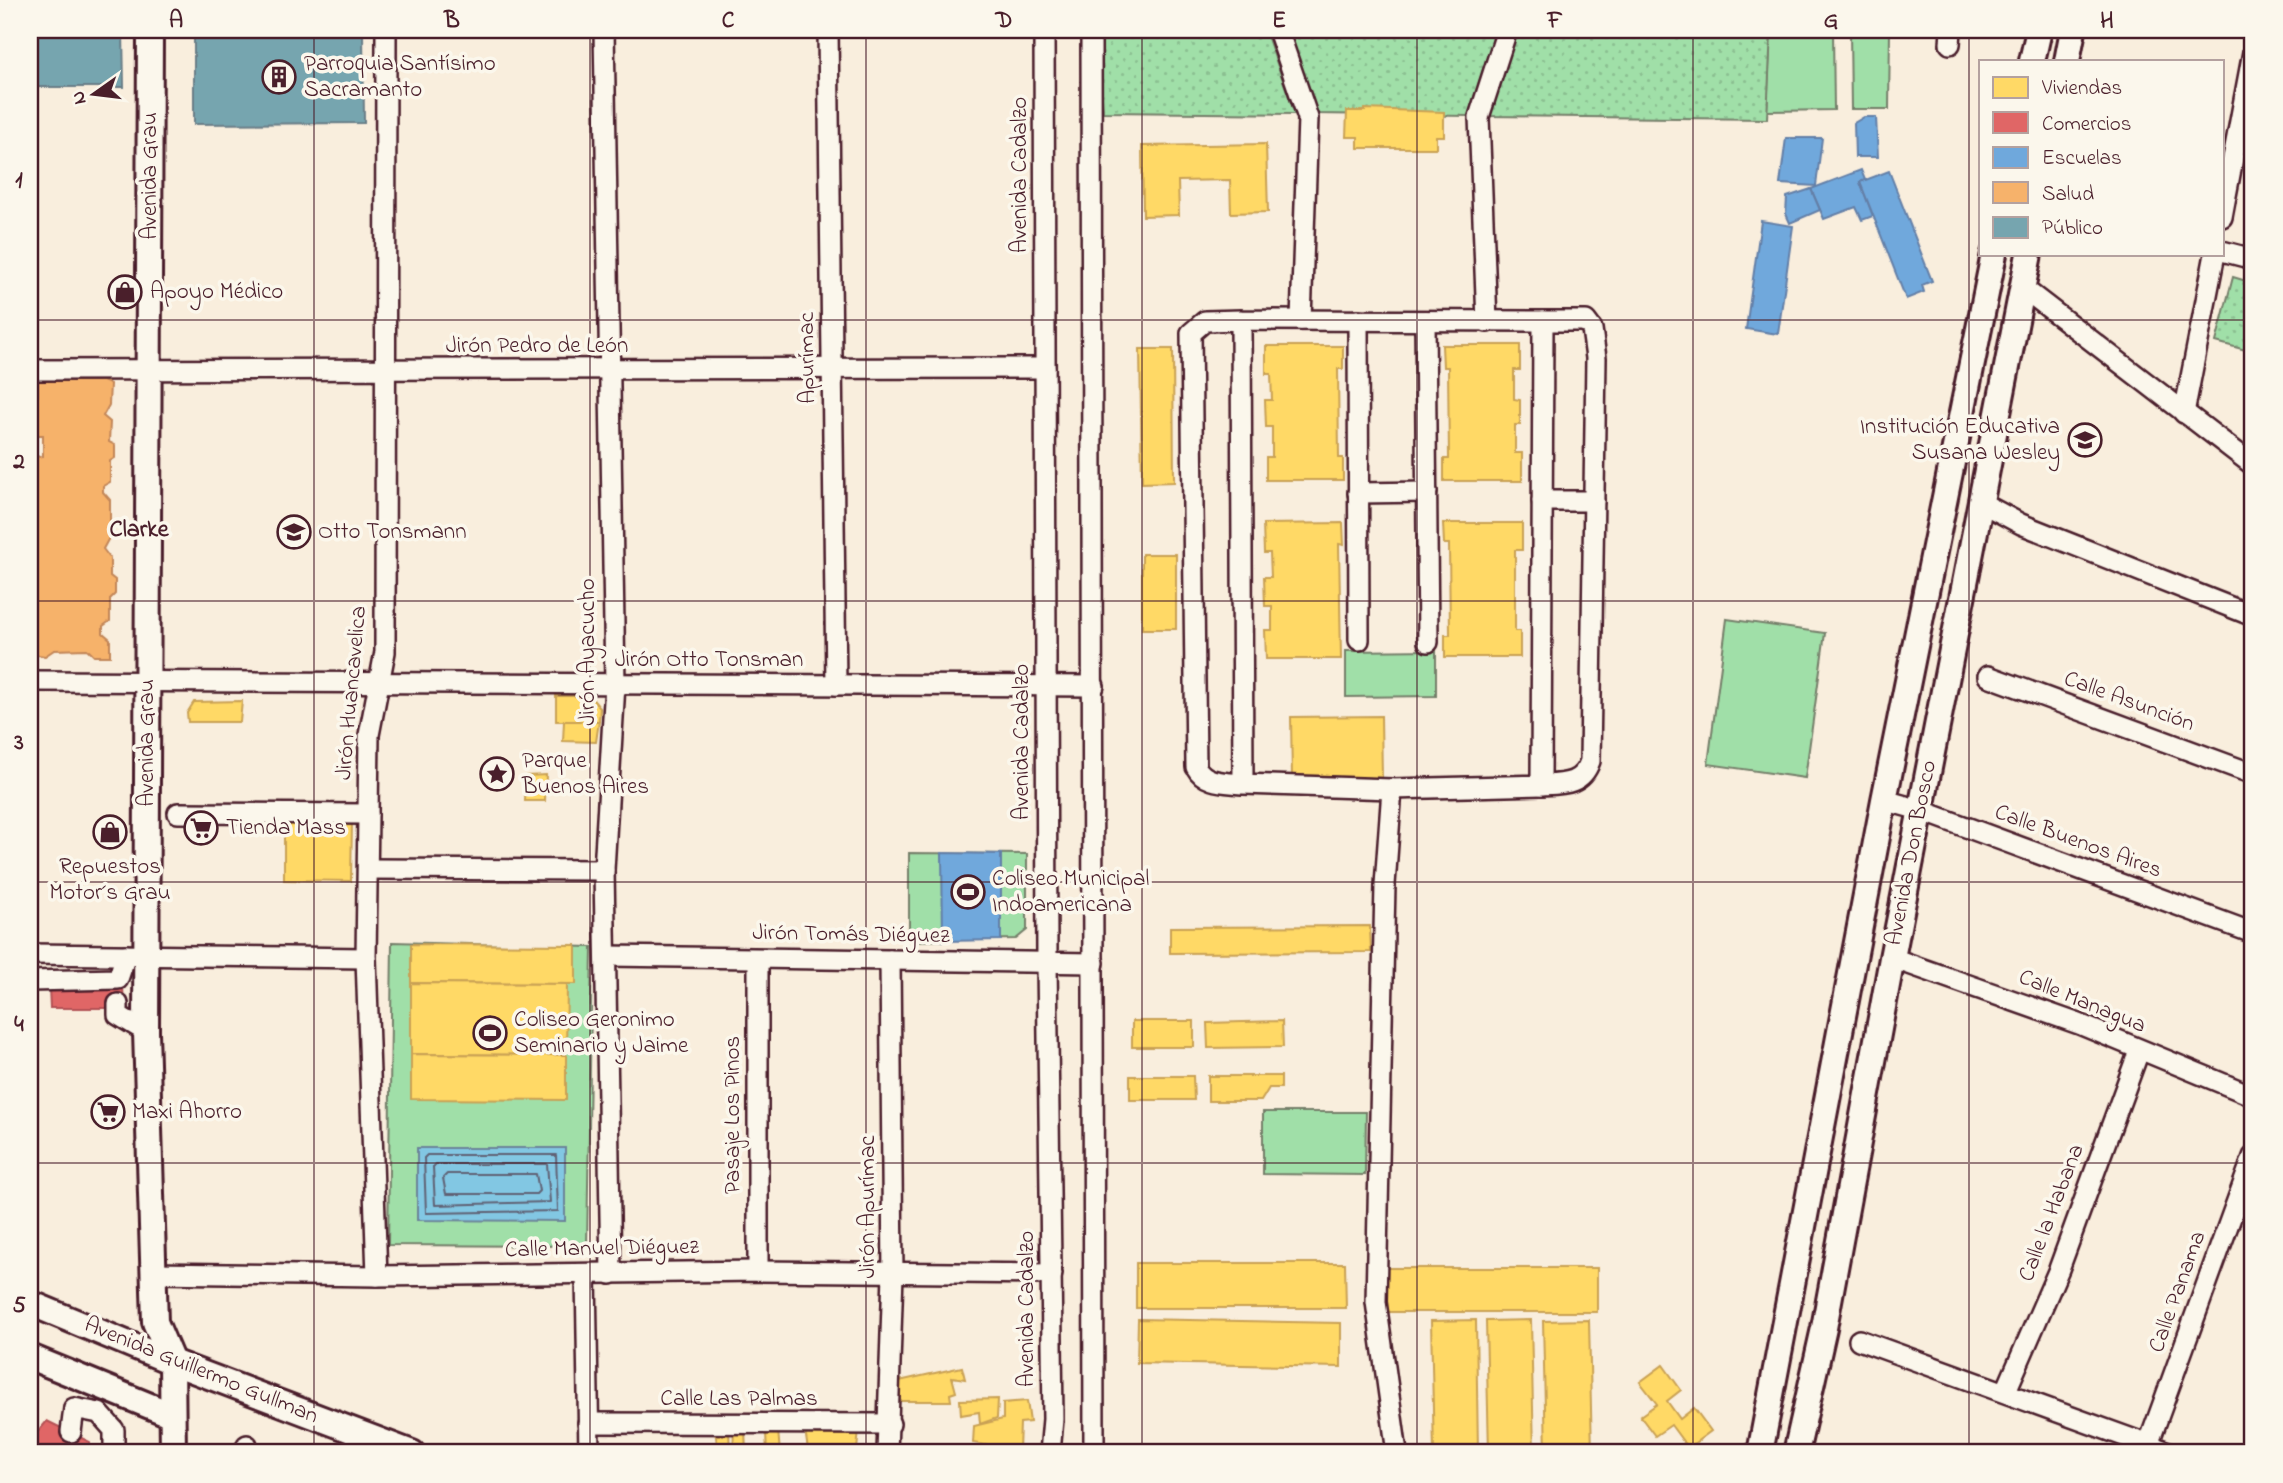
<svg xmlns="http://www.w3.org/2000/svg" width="2283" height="1483" font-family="'Indie Flower',sans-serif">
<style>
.green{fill:#a0dfa8;stroke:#757f6a;stroke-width:2}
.park{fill:url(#park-dots);stroke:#757f6a;stroke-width:2}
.water{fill:#82c7e3;stroke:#6c8499;stroke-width:2}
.homes{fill:#ffd966;stroke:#c9a154;stroke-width:2}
.shops{fill:#e06666;stroke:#b35154;stroke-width:2}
.schools{fill:#6fa8dc;stroke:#647fa7;stroke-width:2}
.health{fill:#f6b26b;stroke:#c28658;stroke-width:2}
.public{fill:#76a5af;stroke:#697d87;stroke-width:2}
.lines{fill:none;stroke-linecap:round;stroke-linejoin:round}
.shore{stroke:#606275;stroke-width:2}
.minor-casing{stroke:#4a1f2b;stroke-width:24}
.major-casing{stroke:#4a1f2b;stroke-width:30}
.minor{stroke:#fbf7ec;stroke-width:19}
.major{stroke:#fbf7ec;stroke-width:24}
.grid{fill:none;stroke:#4a1f2b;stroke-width:2;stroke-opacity:0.55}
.labels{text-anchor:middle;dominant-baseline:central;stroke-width:7;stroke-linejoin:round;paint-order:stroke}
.poi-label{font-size:23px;fill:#4a1f2b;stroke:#fbf7ec;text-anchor:start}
.street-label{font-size:23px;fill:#4a1f2b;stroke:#fbf7ec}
.neighbourhood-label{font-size:24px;font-weight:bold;fill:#4a1f2b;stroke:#fbf7ec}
.neatline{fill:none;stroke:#4a1f2b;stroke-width:2.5}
.grid-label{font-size:23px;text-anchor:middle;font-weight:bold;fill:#4a1f2b}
</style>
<defs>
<pattern id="park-dots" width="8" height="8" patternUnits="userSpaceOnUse" patternTransform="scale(1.75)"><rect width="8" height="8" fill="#a0dfa8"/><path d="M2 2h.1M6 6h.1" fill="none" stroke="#8bbf91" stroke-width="1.8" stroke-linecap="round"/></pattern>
</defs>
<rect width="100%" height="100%" fill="#f9eedd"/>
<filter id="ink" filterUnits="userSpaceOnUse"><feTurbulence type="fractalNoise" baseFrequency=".0143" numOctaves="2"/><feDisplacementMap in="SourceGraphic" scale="14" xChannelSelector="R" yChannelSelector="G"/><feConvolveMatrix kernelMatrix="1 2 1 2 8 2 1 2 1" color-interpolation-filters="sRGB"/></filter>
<g filter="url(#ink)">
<g class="green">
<path d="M1771,30H1833L1834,110L1767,111Z"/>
<path d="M1850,30H1890L1889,109H1851Z"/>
<path d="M1727,619L1825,633L1805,778L1708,764Z"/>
<path d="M1436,650V696L1346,697V651Z"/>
<path d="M909,853L1027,854V930L1016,939L909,941Z"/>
<path d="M392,942L592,947L587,1246L388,1245Z"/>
<path d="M1263,1112H1366L1365,1175L1263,1174Z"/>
</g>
<g class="park">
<path d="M1098,30H1265L1295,114L1103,112Z"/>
<path d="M1284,30H1496L1468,116L1314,114Z"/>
<path d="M1514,30H1771L1767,119L1486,116Z"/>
<path d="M2233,277L2253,283V352L2216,342Z"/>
</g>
<path class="water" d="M417,1148H565V1221L417,1220Z"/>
<g class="homes">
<path d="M1365,109L1444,112V136H1436V148H1358V137H1346L1347,111H1365Z"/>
<path d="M1266,144L1268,212L1231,213L1230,180L1178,181L1179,215L1143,216L1142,146Z"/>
<path d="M1442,345H1520V370H1514V399L1520,400V425H1515V453H1522V481H1444V459H1449L1448,367H1443Z"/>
<path d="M1266,346H1343V369H1338L1339,458H1343V480H1266V457H1272V427H1266L1265,400H1272L1271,374H1266Z"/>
<path d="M1140,349H1173L1174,482L1142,483Z"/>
<path d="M1343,523L1344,545L1339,544L1341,659H1266L1265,630H1272V606H1265L1264,577H1271L1270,553H1264L1263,524Z"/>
<path d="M1443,523H1522V550H1515V631H1520V657H1445V635H1450L1449,544H1444Z"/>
<rect x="1142" y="554" width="34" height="75"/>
<path d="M556,696H590L600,708L599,721H556Z"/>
<path d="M242,701L240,722H188L187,713L194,702Z"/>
<path d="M1381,716L1382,778L1292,779L1291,717Z"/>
<path d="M564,721H599L596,742L563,741Z"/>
<path d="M546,775L545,801H525L526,776Z"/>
<path d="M284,821L352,822L351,881L284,880Z"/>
<path d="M1370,926L1371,952L1170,953V927Z"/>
<path d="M411,944L576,945V984L411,983Z"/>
<path d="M411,983L567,984L566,1055L411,1054Z"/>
<rect x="1132" y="1021" width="62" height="26"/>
<path d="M1282,1021L1283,1047L1208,1048L1207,1023Z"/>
<path d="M411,1054L566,1055V1100L411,1099Z"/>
<path d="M1130,1076H1193L1194,1100H1130Z"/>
<path d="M1208,1076H1281V1088H1269L1261,1101H1208Z"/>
<path d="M1136,1263H1345L1346,1308H1136Z"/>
<rect x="1387" y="1268" width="210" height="44"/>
<path d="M1138,1319L1341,1323V1367L1137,1363Z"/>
<path d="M1476,1320L1478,1453H1434L1431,1321Z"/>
<path d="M1531,1320L1534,1453H1489L1486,1321Z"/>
<path d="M1589,1320L1592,1453H1546L1543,1321Z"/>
<path d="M1663,1365L1681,1390L1667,1401L1680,1419L1694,1408L1711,1431L1688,1448L1671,1425L1655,1436L1640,1416L1657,1404L1640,1382Z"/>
<path d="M962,1367L965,1379L952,1377L956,1392L950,1394L951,1401H900L899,1381Z"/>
<path d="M998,1399L997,1418L980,1424L979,1412L961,1415L960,1400Z"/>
<path d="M1027,1401L1030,1422L1020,1423L1019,1451L973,1443L974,1426L1003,1419V1403Z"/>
<path d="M734,1428L745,1429L746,1453H733Z"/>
<path d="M715,1429H729L730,1453L718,1452Z"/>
<path d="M859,1429L857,1450H808L805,1430Z"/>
<path d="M778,1430L780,1453H767L766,1433Z"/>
</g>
<g class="shops">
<path d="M123,986L124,1008H50L49,987Z"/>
<path d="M47,1421L90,1442V1453H30V1441Z"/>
</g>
<g class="schools">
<path d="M1864,117H1876L1878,157H1855L1854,123Z"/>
<path d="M1786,138H1822L1816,186L1780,184Z"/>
<path d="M1861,170L1865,180L1860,182L1873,216L1862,220L1856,207L1824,219L1811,189Z"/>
<path d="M1889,171L1932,281L1922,285L1924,292L1906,299L1860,182Z"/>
<path d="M1811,189L1820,210L1790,223L1786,214L1787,197Z"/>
<path d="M1761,221L1793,226L1778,334L1746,329Z"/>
<path d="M942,853L1001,854V940L943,941Z"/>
</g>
<path class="health" d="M38,381H103L110,384L109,405L103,416L110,422L109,442L115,445V458L110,461V482L103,486V492L110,500V536L103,549L110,558V576L115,580V594L110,599V621L103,626V633L110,639V656H94L87,649L54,650L45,656L30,654V453L33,457L43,456V435H30V396H38Z"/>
<g class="public">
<path d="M30,30H123L124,87H30Z"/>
<path d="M194,30H363L364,123L194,124Z"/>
</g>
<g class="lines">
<g class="shore">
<path d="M427,1155H556L558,1211L426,1213L424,1158Z"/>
<path d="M436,1164H547L550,1202L435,1205L433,1167Z"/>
<path d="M447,1174H536L539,1191L536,1194H446L443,1178Z"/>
</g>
<defs>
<g id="minor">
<path d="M604,30L615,684L604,870L611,1274"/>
<path d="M828,30L836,685"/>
<path d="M1044,30L1047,963L1053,1419L1050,1453"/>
<path d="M1091,30L1094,1453"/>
<path d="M1278,30L1308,118L1301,320"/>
<path d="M1950,44L1951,30"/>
<path d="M2222,217L2253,52"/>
<path d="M2222,251L2253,259"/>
<path d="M2023,288L2253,465"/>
<path d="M1241,320L1205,321L1191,333L1196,767C1205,784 1226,782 1243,784L1392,789L1541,785L1543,321L1241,320L1243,784"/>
<path d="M1358,320L1359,640"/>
<path d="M1425,321L1428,642"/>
<path d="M1487,322L1479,117L1507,30"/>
<path d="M30,370L1045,368"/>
<path d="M2184,413L2215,254"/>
<path d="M1358,493L1427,492"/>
<path d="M1542,501H1594"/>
<path d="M1982,503L2021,524L2253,616"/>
<path d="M1988,676L2253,774"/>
<path d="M30,681L1094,686"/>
<path d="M1541,785C1563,784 1582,785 1590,761L1596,358L1592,329L1586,321H1543"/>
<path d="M1392,789L1385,885L1376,1302L1397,1453"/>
<path d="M1884,800L1920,810L2253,933"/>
<path d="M178,813L368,814"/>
<path d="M368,869L604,870"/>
<path d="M30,954L366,958"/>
<path d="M607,956L1094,963"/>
<path d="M1892,958L2079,1024L2253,1096"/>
<path d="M758,959V1271"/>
<path d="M30,981L118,979L126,955"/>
<path d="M118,1004V1015L146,1032"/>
<path d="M153,1273L377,1276L758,1271L1052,1274"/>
<path d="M586,1275L589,1453"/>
<path d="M377,1276L366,958L368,814L369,735L385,652L386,30"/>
<path d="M1859,1340L2171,1453"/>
<path d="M2006,1391L2059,1269L2139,1051"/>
<path d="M588,1423L890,1424"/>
<path d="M71,1432L74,1408L99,1413L114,1430V1453"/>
<path d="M247,1445V1453"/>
<path d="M2148,1445L2253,1157"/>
<path d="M887,1453L893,1274L890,960"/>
</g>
<g id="major">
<path d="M150,30L146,1032L155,1322L172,1362L173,1453"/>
<path d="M2032,61L2039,30"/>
<path d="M2067,61L2073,30"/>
<path d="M30,1303L172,1362L412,1453"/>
<path d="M30,1357L172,1415"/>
<path d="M1760,1453L1884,800L1994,254"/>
<path d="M1796,1453L1824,1328L1892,958L2029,254"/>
</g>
</defs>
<use href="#minor" class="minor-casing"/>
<use href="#major" class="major-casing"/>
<use href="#minor" class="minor"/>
<use href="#major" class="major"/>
</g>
</g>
<path class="grid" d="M314,30V1453M590,30V1453M866,30V1453M1142,30V1453M1417,30V1453M1693,30V1453M1969,30V1453M30,320H2253M30,601H2253M30,882H2253M30,1163H2253"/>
<defs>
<symbol id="building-ring" viewBox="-11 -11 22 22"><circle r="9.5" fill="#fbf7ec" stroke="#4a1f2b" stroke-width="1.5"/><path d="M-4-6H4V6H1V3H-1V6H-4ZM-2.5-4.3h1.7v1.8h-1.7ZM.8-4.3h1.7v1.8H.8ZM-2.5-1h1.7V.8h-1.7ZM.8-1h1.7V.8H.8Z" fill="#4a1f2b"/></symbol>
<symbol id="shop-ring" viewBox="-11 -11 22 22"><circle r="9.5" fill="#fbf7ec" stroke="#4a1f2b" stroke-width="1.5"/><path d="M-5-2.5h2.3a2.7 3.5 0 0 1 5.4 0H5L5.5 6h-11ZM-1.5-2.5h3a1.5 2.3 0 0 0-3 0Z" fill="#4a1f2b"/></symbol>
<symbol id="school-ring" viewBox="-11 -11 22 22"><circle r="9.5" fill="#fbf7ec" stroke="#4a1f2b" stroke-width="1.5"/><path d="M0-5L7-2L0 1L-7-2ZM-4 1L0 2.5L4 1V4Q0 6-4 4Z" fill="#4a1f2b"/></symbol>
<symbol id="sight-ring" viewBox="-11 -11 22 22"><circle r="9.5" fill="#fbf7ec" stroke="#4a1f2b" stroke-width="1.5"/><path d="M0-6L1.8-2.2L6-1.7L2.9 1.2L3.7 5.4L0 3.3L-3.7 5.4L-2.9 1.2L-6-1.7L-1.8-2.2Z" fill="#4a1f2b"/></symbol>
<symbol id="supermarket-ring" viewBox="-11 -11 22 22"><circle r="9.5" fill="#fbf7ec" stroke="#4a1f2b" stroke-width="1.5"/><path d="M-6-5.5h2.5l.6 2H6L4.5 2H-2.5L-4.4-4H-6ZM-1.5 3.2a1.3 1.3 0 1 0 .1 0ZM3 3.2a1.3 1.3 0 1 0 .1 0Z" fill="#4a1f2b"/></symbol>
<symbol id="stadium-ring" viewBox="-11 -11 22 22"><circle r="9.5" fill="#fbf7ec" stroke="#4a1f2b" stroke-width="1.5"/><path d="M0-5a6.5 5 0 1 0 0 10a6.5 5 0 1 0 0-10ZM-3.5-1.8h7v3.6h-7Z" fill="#4a1f2b"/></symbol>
</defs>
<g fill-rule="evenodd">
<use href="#building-ring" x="260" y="58" width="38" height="38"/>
<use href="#shop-ring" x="106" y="273" width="38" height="38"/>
<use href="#school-ring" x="2066" y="421" width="38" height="38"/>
<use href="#school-ring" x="275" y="513" width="38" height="38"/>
<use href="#sight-ring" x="478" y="755" width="38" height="38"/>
<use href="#supermarket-ring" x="182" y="809" width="38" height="38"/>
<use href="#shop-ring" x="91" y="813" width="38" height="38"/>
<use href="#stadium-ring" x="949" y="873" width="38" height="38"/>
<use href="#stadium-ring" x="471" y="1014" width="38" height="38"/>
<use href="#supermarket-ring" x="89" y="1093" width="38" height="38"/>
</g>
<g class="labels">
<g class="poi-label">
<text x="304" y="64">Parroquia Santísimo<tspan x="304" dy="26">Sacramanto</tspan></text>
<text x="150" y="292">Apoyo Médico</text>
<text x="2060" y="427" text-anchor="end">Institución Educativa<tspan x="2060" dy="26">Susana Wesley</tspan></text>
<text x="318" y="532">Otto Tonsmann</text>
<text x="522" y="761">Parque<tspan x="522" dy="26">Buenos Aires</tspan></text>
<text x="226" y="828">Tienda Mass</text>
<text x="110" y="867" text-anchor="middle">Repuestos<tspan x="110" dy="26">Motor´s Grau</tspan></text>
<text x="992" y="879">Coliseo Municipal<tspan x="992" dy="26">Indoamericana</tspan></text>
<text x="514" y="1020">Coliseo Geronimo<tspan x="514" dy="26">Seminario y Jaime</tspan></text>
<text x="132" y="1112">Maxi Ahorro</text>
</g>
<g class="street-label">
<text transform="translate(1020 175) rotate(-90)">Avenida Cadalzo</text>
<text transform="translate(150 176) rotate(-90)">Avenida Grau</text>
<text x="537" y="346">Jirón Pedro de León</text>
<text transform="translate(808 358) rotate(-91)">Apurímac</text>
<text transform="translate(588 652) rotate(-90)">Jirón Ayacucho</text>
<text x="709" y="660">Jirón Otto Tonsman</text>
<text transform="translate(352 693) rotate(-85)">Jirón Huancavelica</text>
<text transform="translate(2129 702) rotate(20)">Calle Asunción</text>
<text transform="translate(1022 742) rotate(-90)">Avenida Cadalzo</text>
<text transform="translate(147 743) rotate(-90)">Avenida Grau</text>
<text transform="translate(2078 842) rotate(20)">Calle Buenos Aires</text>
<text transform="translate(1912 853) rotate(-79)">Avenida Don Bosco</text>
<text transform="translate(851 935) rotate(1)">Jirón Tomás Diéguez</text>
<text transform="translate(2082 1002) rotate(22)">Calle Managua</text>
<text transform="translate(733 1115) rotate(-90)">Pasaje Los Pinos</text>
<text transform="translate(868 1207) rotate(-90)">Jirón Apurímac</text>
<text transform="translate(2052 1213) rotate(-69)">Calle la Habana</text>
<text transform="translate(602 1249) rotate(-1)">Calle Manuel Diéguez</text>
<text transform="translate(2178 1292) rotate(-70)">Calle Panama</text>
<text transform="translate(1027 1309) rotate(-90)">Avenida Cadalzo</text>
<text transform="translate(201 1371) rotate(22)">Avenida Guillermo Gullman</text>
<text x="739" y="1399">Calle Las Palmas</text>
</g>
<g class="neighbourhood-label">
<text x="139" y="530">Clarke</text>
</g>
</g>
<rect width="2283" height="1483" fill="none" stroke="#fbf7ec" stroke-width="77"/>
<rect x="1979" y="60" width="245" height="196" fill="#fbf7ec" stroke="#b4a19f" stroke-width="2"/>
<rect x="1993" y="77" width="35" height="21" fill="#ffd966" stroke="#b4a19f" stroke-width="2"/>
<text x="2042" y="94" font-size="21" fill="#4a1f2b">Viviendas</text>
<rect x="1993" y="112" width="35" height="21" fill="#e06666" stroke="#b4a19f" stroke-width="2"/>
<text x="2042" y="130" font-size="21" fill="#4a1f2b">Comercios</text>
<rect x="1993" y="147" width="35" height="21" fill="#6fa8dc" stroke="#b4a19f" stroke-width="2"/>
<text x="2042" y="164" font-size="21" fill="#4a1f2b">Escuelas</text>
<rect x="1993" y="182" width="35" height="21" fill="#f6b26b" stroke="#b4a19f" stroke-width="2"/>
<text x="2042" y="200" font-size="21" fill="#4a1f2b">Salud</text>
<rect x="1993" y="217" width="35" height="21" fill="#76a5af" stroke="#b4a19f" stroke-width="2"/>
<text x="2042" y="234" font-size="21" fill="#4a1f2b">Público</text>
<g transform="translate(94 94) rotate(256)" stroke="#fbf7ec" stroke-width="5" paint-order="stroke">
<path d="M0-5L12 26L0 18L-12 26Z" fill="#4a1f2b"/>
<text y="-10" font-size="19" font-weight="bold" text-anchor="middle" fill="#4a1f2b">N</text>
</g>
<rect x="38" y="38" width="2206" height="1406" class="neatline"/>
<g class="grid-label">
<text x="176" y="27">A</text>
<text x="452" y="27">B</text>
<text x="728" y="27">C</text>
<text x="1004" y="27">D</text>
<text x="1279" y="27">E</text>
<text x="1555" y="27">F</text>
<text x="1831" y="27">G</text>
<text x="2107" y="27">H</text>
<text x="19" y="187">1</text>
<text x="19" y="468">2</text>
<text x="19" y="749">3</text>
<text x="19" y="1031">4</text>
<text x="19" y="1312">5</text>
</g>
</svg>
